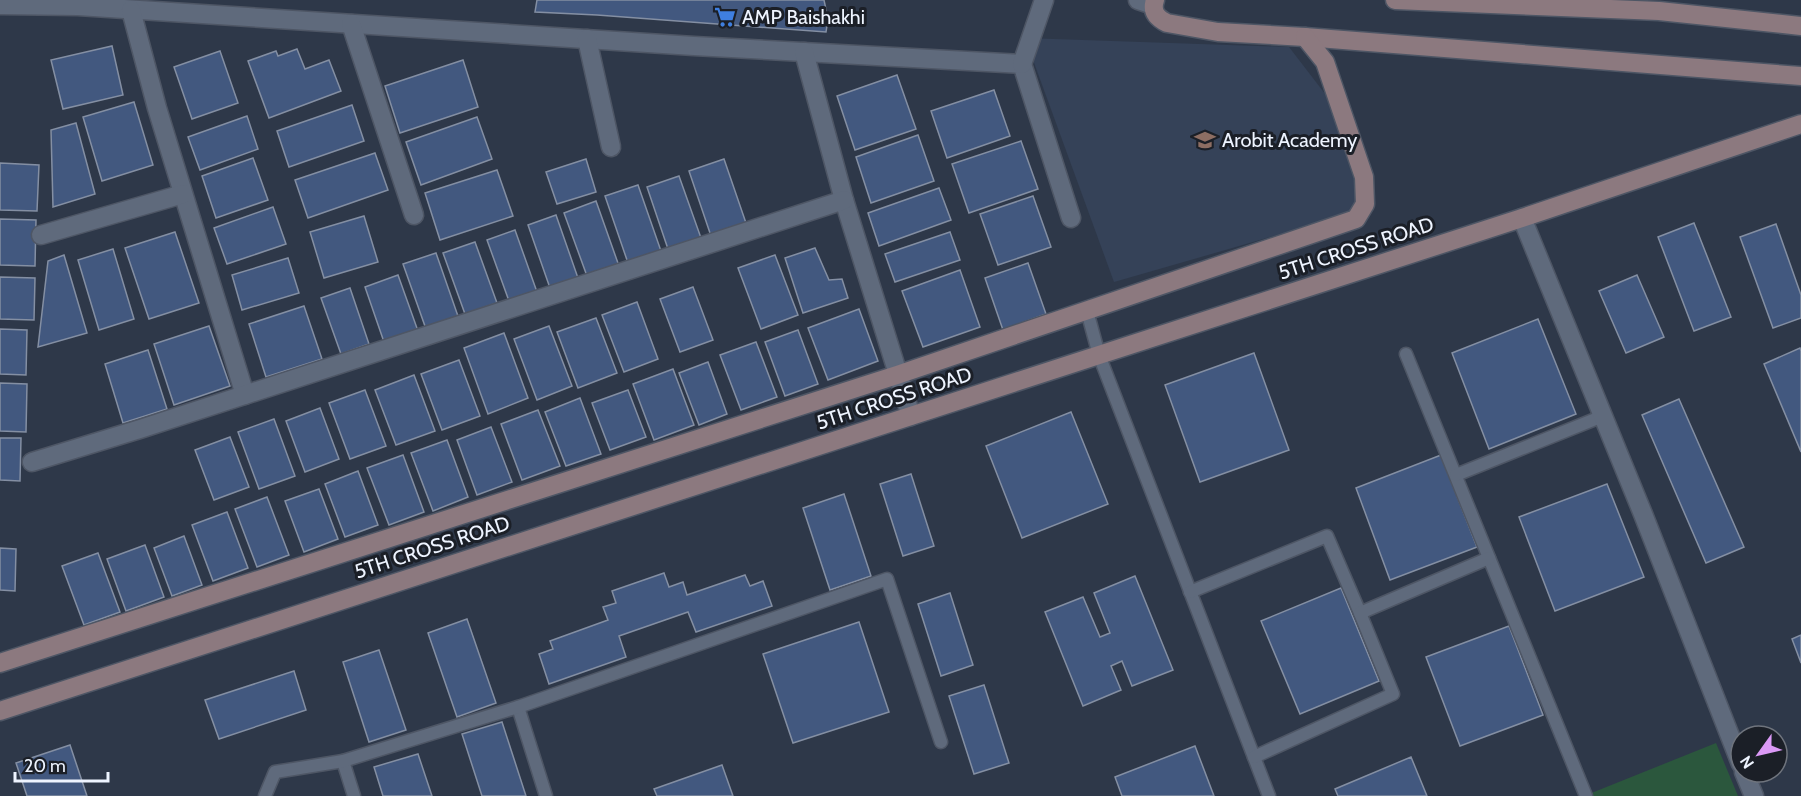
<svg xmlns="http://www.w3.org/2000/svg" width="1801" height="796" font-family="Cabin,sans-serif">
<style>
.built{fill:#354258}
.green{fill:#2b573d}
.building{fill:#42587f;stroke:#848fa3;stroke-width:1.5}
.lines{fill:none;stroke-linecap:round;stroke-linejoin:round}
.lane-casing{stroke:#4e5665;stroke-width:15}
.street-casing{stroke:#4e5665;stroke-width:21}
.secondary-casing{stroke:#4e5665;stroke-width:21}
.lane{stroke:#5f6a7c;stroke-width:12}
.street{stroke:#5f6a7c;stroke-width:18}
.secondary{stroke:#8c797f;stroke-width:18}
.labels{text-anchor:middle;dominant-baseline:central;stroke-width:6;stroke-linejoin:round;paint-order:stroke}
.poi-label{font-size:20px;fill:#eef4ff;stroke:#1b1f27;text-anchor:start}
.street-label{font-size:20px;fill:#eef4ff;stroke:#1b1f27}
</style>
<rect width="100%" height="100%" fill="#2e3849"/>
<path class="built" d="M1025,38L1289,47L1329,99L1367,181L1354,213L1114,282Z"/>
<path class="green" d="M1716,743L1738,796H1584Z"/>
<g class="building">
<path d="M537,0H824L828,19L826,32L597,15L535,12Z"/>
<path d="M112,46L123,95L63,109L51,60Z"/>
<path d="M297,49L305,69L329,60L341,91L269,118L248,61L276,51L278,56Z"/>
<path d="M220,51L238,103L192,119L174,67Z"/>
<path d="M463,60L478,107L400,133L385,86Z"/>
<path d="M897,75L916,129L855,150L837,96Z"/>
<path d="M994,90L1010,136L947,158L931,111Z"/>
<path d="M134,102L153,165L102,181L83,117Z"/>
<path d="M352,105L364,141L289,167L277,131Z"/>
<path d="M247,116L258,149L200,170L188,137Z"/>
<path d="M477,117L492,159L421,185L406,142Z"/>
<path d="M76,123L95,194L53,207L51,130Z"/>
<path d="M918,135L934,181L871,203L856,157Z"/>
<path d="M1021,141L1038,189L969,213L952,164Z"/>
<path d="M375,153L388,190L308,218L295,180Z"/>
<path d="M253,158L268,200L216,218L202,176Z"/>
<path d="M586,159L596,192L557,204L546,172Z"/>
<path d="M724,159L746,223L711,236L689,171Z"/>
<path d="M0,163L39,165L37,211L0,210Z"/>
<path d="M497,170L513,216L440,240L425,193Z"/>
<path d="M679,176L701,238L668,249L647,187Z"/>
<path d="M638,185L661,251L628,263L605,196Z"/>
<path d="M939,188L951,220L879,246L868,213Z"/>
<path d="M1033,196L1051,247L998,265L980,214Z"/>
<path d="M596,201L619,266L587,276L564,213Z"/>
<path d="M273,207L286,244L227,264L214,228Z"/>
<path d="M556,215L578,278L550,288L528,225Z"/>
<path d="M364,216L378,262L324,278L310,232Z"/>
<path d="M0,219L36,220L35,266L0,265Z"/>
<path d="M1694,223L1731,317L1694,331L1658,237Z"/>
<path d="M1776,224L1801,295V318L1773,328L1740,237Z"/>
<path d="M515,230L537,292L509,301L487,240Z"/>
<path d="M175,232L199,303L149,319L125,248Z"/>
<path d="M950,232L960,260L895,282L885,254Z"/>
<path d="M475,242L497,303L465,314L443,253Z"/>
<path d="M815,248L829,280L842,279L848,298L803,313L785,258Z"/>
<path d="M113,249L134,319L99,330L78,260Z"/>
<path d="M436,253L459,319L426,329L403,264Z"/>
<path d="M64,255L87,333L38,347L48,261Z"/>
<path d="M775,255L798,315L761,329L738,268Z"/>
<path d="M288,258L299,293L242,310L232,275Z"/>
<path d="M1028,263L1046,314L1003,330L985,278Z"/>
<path d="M960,270L980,327L923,347L902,291Z"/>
<path d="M398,275L418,331L384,342L365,287Z"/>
<path d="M1637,275L1664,337L1626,353L1599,291Z"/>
<path d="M0,277L35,278L34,320L0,319Z"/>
<path d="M693,287L713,340L680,352L660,299Z"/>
<path d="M350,288L369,344L341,354L321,298Z"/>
<path d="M637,302L658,359L624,372L602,315Z"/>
<path d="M304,306L322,359L266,377L249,324Z"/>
<path d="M859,309L878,361L828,380L808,328Z"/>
<path d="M596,318L617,373L578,388L557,332Z"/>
<path d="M1538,319L1576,414L1489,449L1452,353Z"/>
<path d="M209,326L230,386L174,405L154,344Z"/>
<path d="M549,326L572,386L537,400L514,339Z"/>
<path d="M0,329L27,330L26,375L0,374Z"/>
<path d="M798,330L818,384L785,396L765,342Z"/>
<path d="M504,333L528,398L488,414L464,348Z"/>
<path d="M756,342L777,397L741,410L720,355Z"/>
<path d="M1800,348L1801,351V452L1764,364Z"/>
<path d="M148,350L167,409L123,423L105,364Z"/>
<path d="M1254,353L1289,450L1200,482L1165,385Z"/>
<path d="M459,360L480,416L442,430L421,374Z"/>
<path d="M708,362L727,414L699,425L679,373Z"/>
<path d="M673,369L694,425L654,440L633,384Z"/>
<path d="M414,375L435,431L396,445L375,390Z"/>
<path d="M0,383L27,384L26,432L0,431Z"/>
<path d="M365,390L386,446L350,459L329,403Z"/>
<path d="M628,390L646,437L610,450L592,403Z"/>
<path d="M580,398L601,454L566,466L545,412Z"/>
<path d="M1679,399L1744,547L1706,563L1642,415Z"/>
<path d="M320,408L339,459L305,472L286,421Z"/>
<path d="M538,410L560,466L522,480L501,424Z"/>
<path d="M1071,412L1108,504L1022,538L986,446Z"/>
<path d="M274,419L295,476L259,489L238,432Z"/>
<path d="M491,427L512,482L477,495L457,440Z"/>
<path d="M230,437L249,487L214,500L195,450Z"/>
<path d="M0,438H21L20,481L0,480Z"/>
<path d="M447,440L468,497L433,511L411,453Z"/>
<path d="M403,455L424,512L389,525L367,468Z"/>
<path d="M1441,455L1477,547L1390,580L1356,488Z"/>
<path d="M358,471L378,525L345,537L325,484Z"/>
<path d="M911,474L934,546L903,556L880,484Z"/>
<path d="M1607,484L1644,577L1555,611L1519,517Z"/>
<path d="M319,489L338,539L304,552L285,501Z"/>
<path d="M844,494L871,576L830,590L803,508Z"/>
<path d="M267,497L289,555L257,567L235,509Z"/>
<path d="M227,512L248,568L213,581L192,525Z"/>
<path d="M184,536L202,585L172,596L154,548Z"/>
<path d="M145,545L164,597L126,611L107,559Z"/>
<path d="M0,548L16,549L15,591L0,590Z"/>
<path d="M98,553L120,612L84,625L62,566Z"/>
<path d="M664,573L669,587L683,582L687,595L745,575L750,586L763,581L772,606L696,632L688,612L619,636L626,657L549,684L539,654L553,649L550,641L608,620L603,607L616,603L612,591Z"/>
<path d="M1135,576L1173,670L1132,686L1122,661L1111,666L1121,690L1083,706L1045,612L1083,597L1100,637L1110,633L1094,593Z"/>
<path d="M1341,588L1379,681L1300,714L1261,621Z"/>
<path d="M950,593L973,665L941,676L918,604Z"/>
<path d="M467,619L496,703L457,717L428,633Z"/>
<path d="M859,622L889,712L793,743L763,654Z"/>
<path d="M1509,626L1543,715L1460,746L1426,657Z"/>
<path d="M1801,635V663L1792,639Z"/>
<path d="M379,650L406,730L369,742L343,662Z"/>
<path d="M294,671L306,710L219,739L205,700Z"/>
<path d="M984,685L1009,763L974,774L949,696Z"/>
<path d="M502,722L526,796H482L462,734Z"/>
<path d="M70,745L87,796H27L16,763Z"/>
<path d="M1195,746L1214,796H1122L1115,777Z"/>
<path d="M418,754L432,796H383L374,767Z"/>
<path d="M1411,757L1427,796H1338L1335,789Z"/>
<path d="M722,765L733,796H657L654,789Z"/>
</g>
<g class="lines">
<defs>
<g id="lane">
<path d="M1087,311L1099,355L1269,796"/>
<path d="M1406,354L1586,796"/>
<path d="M1456,475L1603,416"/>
<path d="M1190,592L1327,536L1360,613"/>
<path d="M518,707L546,796"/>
<path d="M1254,757L1393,694L1360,613L1489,558"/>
<path d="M343,761L354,796"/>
<path d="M265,796L275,772L343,761L518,707L887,579L941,742"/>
</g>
<g id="street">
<path d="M1138,0L1153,5"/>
<path d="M0,5L78,6L694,46L1022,64L1071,218"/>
<path d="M131,10L157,108L245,395"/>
<path d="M351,24L414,215"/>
<path d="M587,39L611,147"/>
<path d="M804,52L844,200L911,416"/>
<path d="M1022,64L1044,0"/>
<path d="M1522,218L1643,514L1741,764"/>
<path d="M41,235L183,194"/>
<path d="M32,462L140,429L844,200"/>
<path d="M1744,772L1754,796"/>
</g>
<g id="secondary">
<path d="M1155,0C1151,12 1157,18 1167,23L1218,32L1305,37L1801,76"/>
<path d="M1395,0L1659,11L1801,26"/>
<path d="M0,663L897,375L1356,219L1365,204L1364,177L1325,62L1305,37"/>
<path d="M0,711L1522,218L1801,124"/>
</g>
</defs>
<use href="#lane" class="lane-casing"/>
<use href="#street" class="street-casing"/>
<use href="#secondary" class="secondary-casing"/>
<use href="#lane" class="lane"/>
<use href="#street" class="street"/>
<use href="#secondary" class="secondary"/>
</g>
<defs>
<symbol id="supermarket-bare" viewBox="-9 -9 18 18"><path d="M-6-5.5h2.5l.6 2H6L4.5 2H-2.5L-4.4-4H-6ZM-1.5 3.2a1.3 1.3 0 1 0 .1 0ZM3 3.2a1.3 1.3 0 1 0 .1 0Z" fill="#3f7fe0" stroke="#1b1f27" stroke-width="2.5" paint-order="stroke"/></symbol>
<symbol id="school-bare" viewBox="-9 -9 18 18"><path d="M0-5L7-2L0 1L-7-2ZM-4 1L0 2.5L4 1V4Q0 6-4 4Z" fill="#8d6e63" stroke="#1b1f27" stroke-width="2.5" paint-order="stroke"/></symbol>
</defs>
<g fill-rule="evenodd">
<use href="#supermarket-bare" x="710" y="2" width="30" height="30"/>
<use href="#school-bare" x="1190" y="125" width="30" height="30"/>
</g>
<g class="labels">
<g class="poi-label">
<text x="742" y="17">AMP Baishakhi</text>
<text x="1222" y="140">Arobit Academy</text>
</g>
<g class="street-label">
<text transform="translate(1356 248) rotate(-18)">5TH CROSS ROAD</text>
<text transform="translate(894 398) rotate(-18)">5TH CROSS ROAD</text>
<text transform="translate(432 547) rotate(-18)">5TH CROSS ROAD</text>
</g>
</g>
<g transform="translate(1759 754) rotate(236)"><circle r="28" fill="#1b1f27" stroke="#6f747d" stroke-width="1.5"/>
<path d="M0-4.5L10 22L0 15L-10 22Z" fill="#db99f6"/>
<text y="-9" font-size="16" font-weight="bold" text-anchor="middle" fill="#eef4ff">N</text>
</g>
<path d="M15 772v9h93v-9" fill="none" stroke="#eef4ff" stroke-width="3"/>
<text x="24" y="772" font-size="18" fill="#eef4ff" stroke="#1b1f27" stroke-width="4.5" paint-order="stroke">20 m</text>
</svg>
